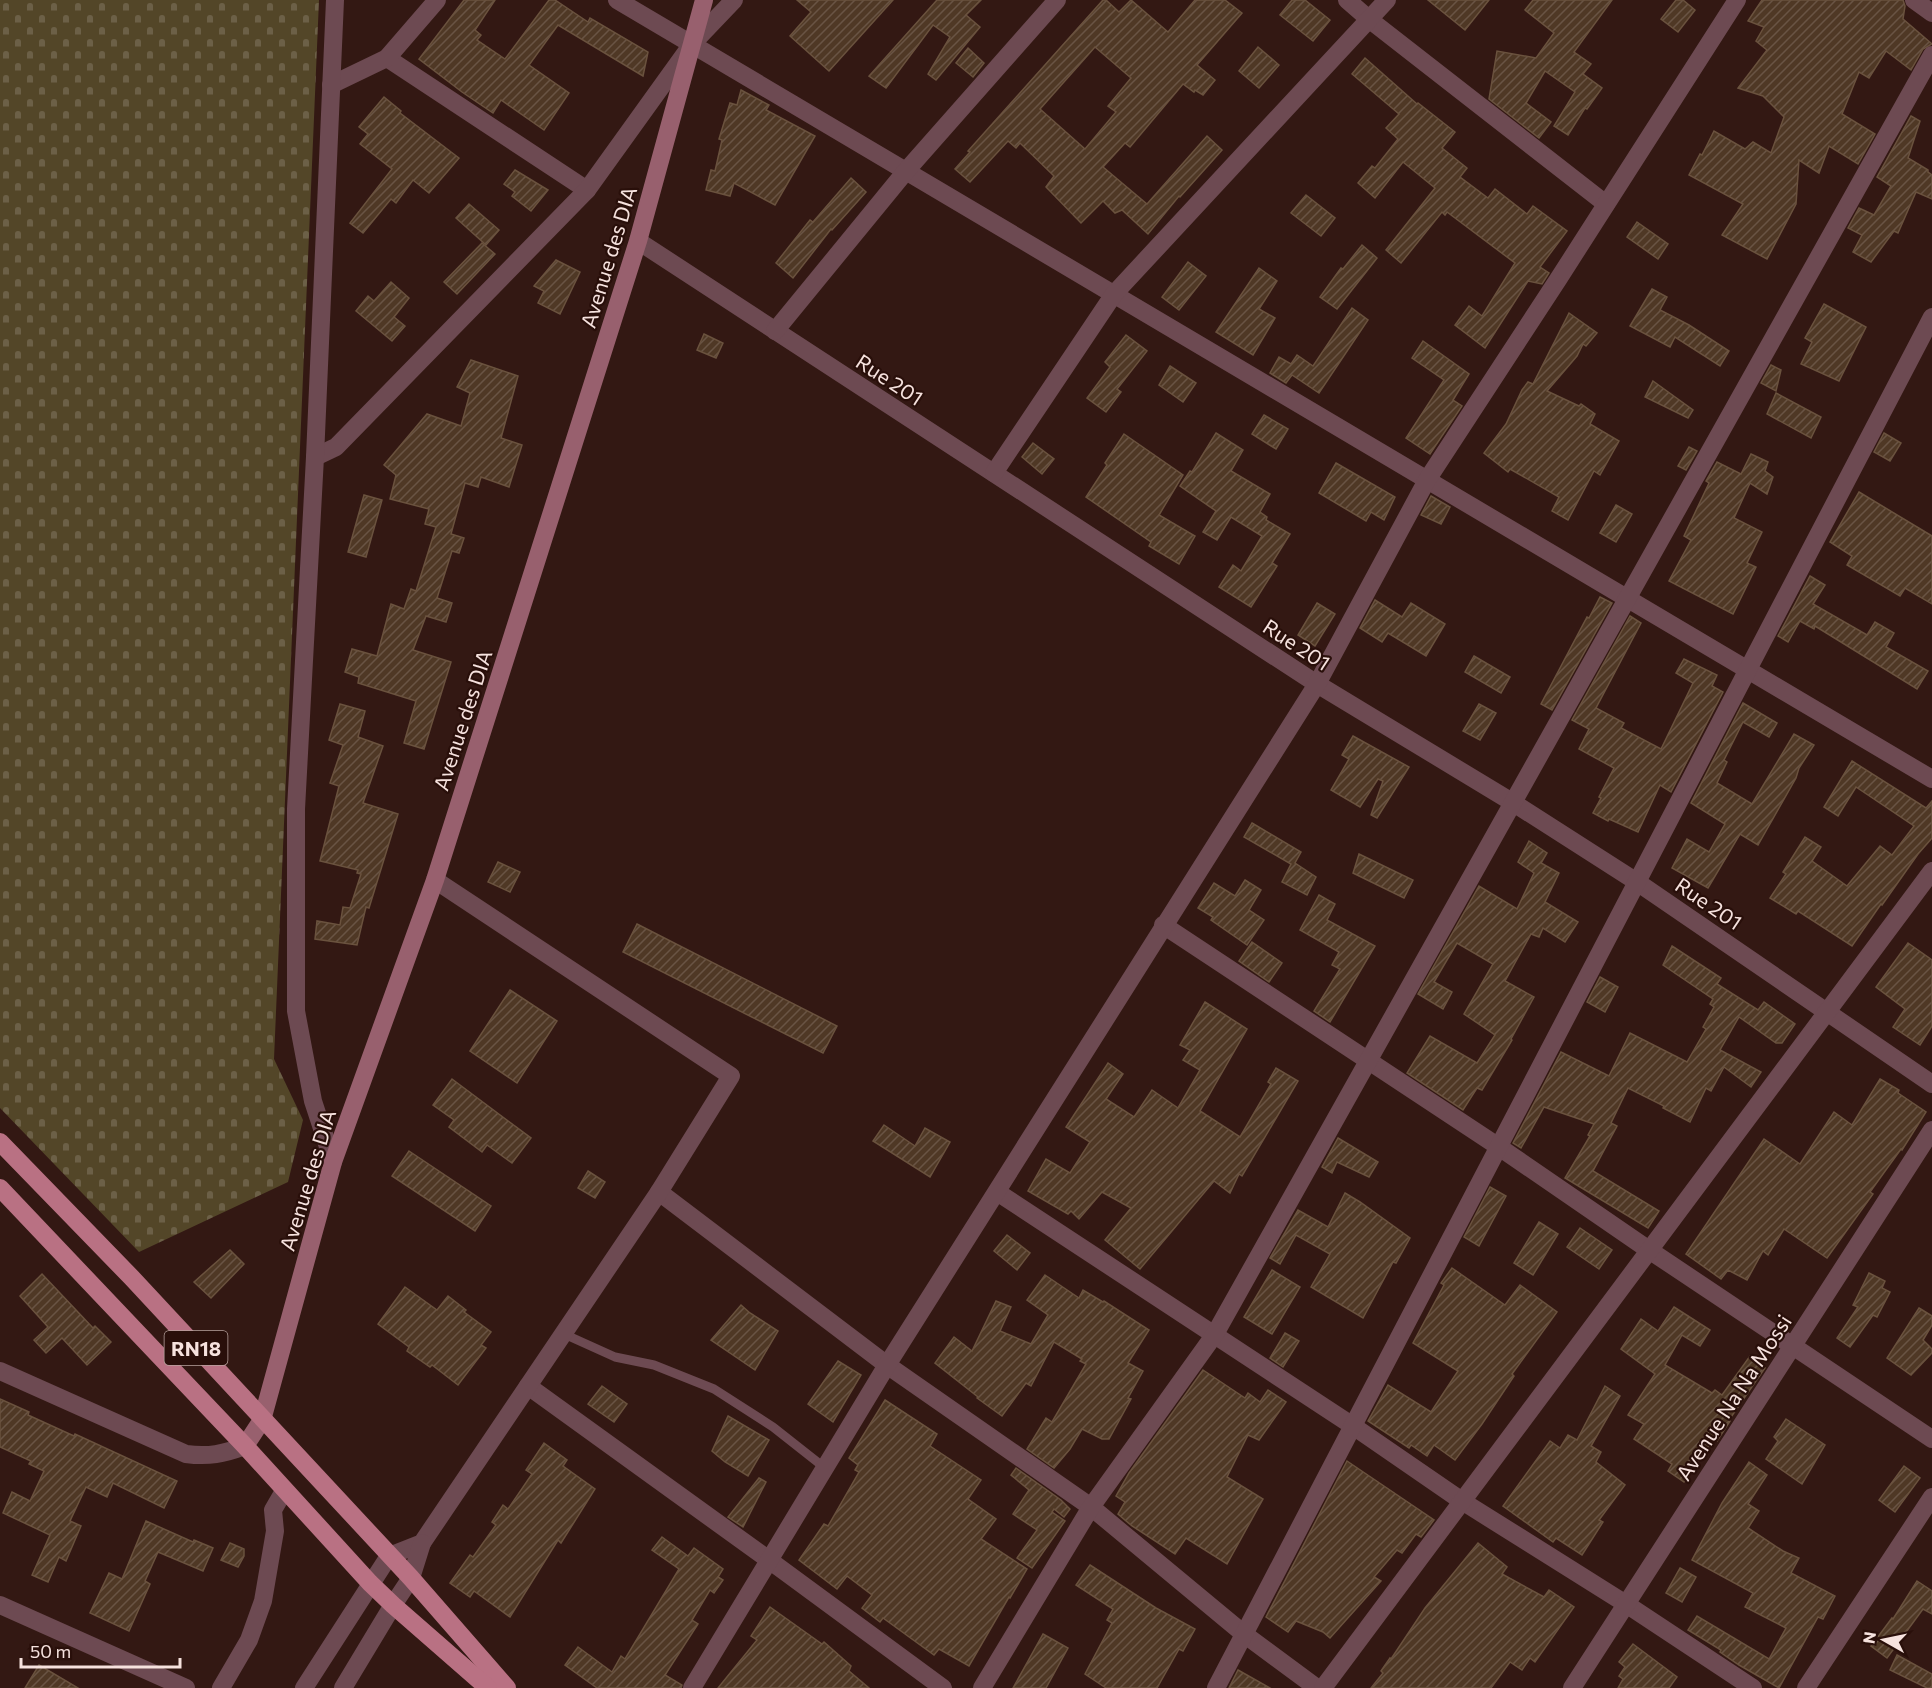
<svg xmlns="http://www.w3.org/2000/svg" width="1932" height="1688" font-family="Commissioner,sans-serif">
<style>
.cemetery{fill:url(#cemetery-stones)}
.building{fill:url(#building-hatch);stroke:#6a523e;stroke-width:1.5;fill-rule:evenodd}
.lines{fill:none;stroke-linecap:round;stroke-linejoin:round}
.lane{stroke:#6d4a52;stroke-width:9}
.street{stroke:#6d4a52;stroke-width:18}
.secondary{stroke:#98606e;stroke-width:18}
.primary{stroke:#b97183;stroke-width:18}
.labels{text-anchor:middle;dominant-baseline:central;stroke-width:4.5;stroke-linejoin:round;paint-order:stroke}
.shield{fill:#290f0a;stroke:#b8a39e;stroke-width:1.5}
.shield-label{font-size:20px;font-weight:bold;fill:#f6e2de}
.street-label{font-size:21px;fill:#f6e2de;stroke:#290f0a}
</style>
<defs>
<pattern id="cemetery-stones" width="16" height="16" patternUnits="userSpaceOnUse" patternTransform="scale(1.5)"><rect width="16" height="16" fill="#534628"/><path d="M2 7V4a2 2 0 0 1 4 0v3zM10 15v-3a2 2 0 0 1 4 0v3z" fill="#6c6047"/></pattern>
<pattern id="building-hatch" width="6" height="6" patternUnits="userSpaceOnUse" patternTransform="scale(1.5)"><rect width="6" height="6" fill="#4f3825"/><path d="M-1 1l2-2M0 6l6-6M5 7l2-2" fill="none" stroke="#695444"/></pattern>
</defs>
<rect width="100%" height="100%" fill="#331813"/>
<path class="cemetery" d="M0,0H319L274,1059L303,1120L288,1182L139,1252L0,1108Z"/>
<g class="building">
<path d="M464,0H495L475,30L481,35L477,40L505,59L549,0H555L588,22L590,18L648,52L643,76L558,25L529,65L569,93L544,130L501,100L493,113L462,92L419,59Z"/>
<path d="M797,0H893L829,71L790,36L811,12Z"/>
<path d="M937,0H981L966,15L980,27L936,80L928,74L950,37L933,25L886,88L869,76Z"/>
<path d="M1103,0H1106L1119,12L1131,0L1168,32L1195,0H1225L1242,13L1197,65L1215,80L1203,95L1195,90L1194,92L1183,84L1130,147L1125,143L1103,167L1147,204L1207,136L1222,150L1180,197L1179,196L1148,234L1122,210L1115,213L1103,201L1081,223L1046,187L1054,176L1020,143L1016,148L1008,141L970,182L955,169L970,152L968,151ZM1095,47L1131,78L1108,106L1116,112L1085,149L1040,109Z"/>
<path d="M1292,0H1305L1330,20L1313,41L1280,15Z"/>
<path d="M1428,0H1489L1465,30Z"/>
<path d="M1533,0H1612L1574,52L1591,64L1583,74L1602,88L1587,109L1585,108L1568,135L1554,126L1575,92L1545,71L1526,103L1551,122L1539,138L1489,99L1497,51L1536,58L1554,33L1525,10Z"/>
<path d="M1676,0H1683L1695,10L1678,32L1661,19Z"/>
<path d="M1762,0H1903L1905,6L1903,19L1932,44L1923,49L1911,70L1886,51L1869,78L1859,72L1842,114L1875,134L1858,164L1829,146L1819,173L1799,160L1796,204L1767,259L1722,235L1743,204L1689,175L1700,154L1702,155L1714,131L1745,149L1753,142L1771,153L1784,117L1763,96L1738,88L1767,50L1756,41L1764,27L1748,21Z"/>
<path d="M1258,47L1279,65L1259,88L1239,71Z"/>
<path d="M968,48L984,63L973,77L956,63Z"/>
<path d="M1365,58L1417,104L1418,103L1455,132L1442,148L1467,168L1460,177L1488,198L1495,189L1527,214L1533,206L1567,231L1540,267L1549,273L1542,284L1528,281L1485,348L1455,325L1469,306L1482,316L1515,263L1447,212L1445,215L1442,212L1401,263L1386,250L1435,188L1403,162L1375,198L1358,183L1372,166L1375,168L1398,139L1386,128L1399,114L1352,74Z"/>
<path d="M741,90L769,105L766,110L815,136L775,205L734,183L730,196L706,190L711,170L715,171L722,140L719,139L730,103L737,105Z"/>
<path d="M384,97L401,111L400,113L459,158L429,193L413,180L396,203L391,199L363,233L350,223L392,169L360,144L368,134L359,127Z"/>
<path d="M1911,116L1920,121L1908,158L1928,170V172L1932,175V199L1916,192L1898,233L1894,231L1871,262L1853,252L1862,235L1848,228L1859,208L1874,215L1891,186L1877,177Z"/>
<path d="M515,170L548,190L531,211L512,196L515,192L504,184Z"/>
<path d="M851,178L866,192L832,230L831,229L793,278L776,263L810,220L813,222Z"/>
<path d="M1306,195L1335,218L1321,236L1291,213Z"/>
<path d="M469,204L499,230L486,245L456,218Z"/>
<path d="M1637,222L1668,244L1658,259L1627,237Z"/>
<path d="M482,243L495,254L457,294L444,282Z"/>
<path d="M1362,245L1377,258L1337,309L1320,297L1341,268L1343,269Z"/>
<path d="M556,260L580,272L560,314L538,303L544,291L534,286Z"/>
<path d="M1188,262L1206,276L1179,310L1162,297Z"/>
<path d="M1259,268L1277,281L1259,309L1275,318L1253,355L1216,332Z"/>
<path d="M391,282L409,298L394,317L405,326L392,341L356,311L368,296L374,301Z"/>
<path d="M1652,289L1667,297L1660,310L1689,325L1729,351L1720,366L1675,337L1670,347L1630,326Z"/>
<path d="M1824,304L1866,327L1839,381L1801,364L1812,342L1805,338Z"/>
<path d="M1352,308L1368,320L1319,393L1292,375L1286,383L1270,373L1279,357L1291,364L1297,355L1313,366Z"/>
<path d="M1569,313L1597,333L1586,346L1583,344L1577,356L1547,391L1579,406L1581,404L1595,414L1590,424L1619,441L1600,475L1594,471L1568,520L1552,511L1559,497L1510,469L1508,472L1484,453L1506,424L1522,390L1528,382L1533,384Z"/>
<path d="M704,334L723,343L716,358L697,350Z"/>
<path d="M1126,335L1147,351L1117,389L1121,392L1106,412L1087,398L1110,367L1105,362Z"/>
<path d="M1423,341L1469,374L1453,400L1462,406L1430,454L1406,438L1444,380L1412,358Z"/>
<path d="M471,360L518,376L501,438L522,445L509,487L481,477L478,487L465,483L451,534L464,538L459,553L452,551L437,598L452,603L446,622L426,616L413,650L451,662L424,749L404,743L416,701L358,683L359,677L345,672L352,649L377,656L391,604L404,609L411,589L416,591L436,527L425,524L429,509L390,499L396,475L384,465L427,414L461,426L470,393L457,387Z"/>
<path d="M1771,365L1781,370L1776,391L1761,383Z"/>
<path d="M1170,366L1196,383L1183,402L1159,385Z"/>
<path d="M1653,381L1693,410L1688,418L1645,397Z"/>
<path d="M1776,393L1821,417L1811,438L1767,414Z"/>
<path d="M1264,415L1288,429L1276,449L1252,434Z"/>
<path d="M1216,433L1243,450L1231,471L1270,494L1260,512L1267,517L1266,520L1290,534L1272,563L1277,566L1251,607L1219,587L1233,565L1241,571L1262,536L1231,517L1217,540L1203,532L1216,511L1180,486L1190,471L1192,472Z"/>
<path d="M1884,433L1901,443L1890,461L1874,452Z"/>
<path d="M1124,434L1183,475L1159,515L1195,536L1179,564L1149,546L1151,542L1086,497L1107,465L1105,463Z"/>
<path d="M1033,443L1054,459L1042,474L1022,457Z"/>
<path d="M1689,447L1697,451L1686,470L1678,466Z"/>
<path d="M1751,454L1768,462L1765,471L1773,477L1767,494L1750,483L1734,518L1762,532L1747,563L1756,567L1733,614L1669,581L1691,540L1684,536L1709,483L1706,481L1717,462L1741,474Z"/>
<path d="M1336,463L1395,497L1384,520L1371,512L1366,521L1319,493Z"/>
<path d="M1859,492L1932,536V604L1905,588L1900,596L1847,565L1852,556L1830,542Z"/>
<path d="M364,495L382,500L366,557L348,552Z"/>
<path d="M1431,496L1450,507L1441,524L1421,515Z"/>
<path d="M1616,505L1632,514L1616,542L1600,533Z"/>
<path d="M1810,576L1825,585L1813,604L1867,635L1875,622L1894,633L1886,647L1928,671L1917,689L1815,626L1814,629L1800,621L1788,642L1778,636Z"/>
<path d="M1600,597L1612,603L1552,710L1541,704L1587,617L1589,618Z"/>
<path d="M1375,600L1402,617L1411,603L1445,624L1426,656L1388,633L1382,642L1360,628Z"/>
<path d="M1317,603L1335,614L1315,646L1298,635Z"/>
<path d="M1630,616L1641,623L1596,708L1624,723L1621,728L1661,749L1693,683L1676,673L1684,659L1717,675L1712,686L1723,692L1671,792L1660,785L1638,832L1609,819L1608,821L1593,813L1601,798L1599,797L1614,768L1579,749L1589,729L1572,720Z"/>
<path d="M1474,656L1510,677L1501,693L1465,672Z"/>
<path d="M1743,703L1777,723L1769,737L1743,722L1724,760L1727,762L1717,783L1752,804L1794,734L1814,745L1799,768L1796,778L1758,845L1740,834L1708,888L1672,868L1687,839L1709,852L1725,824L1691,803Z"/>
<path d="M340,704L365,711L358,737L383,746L363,803L398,814L369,908L366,907L357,945L315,939L317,921L340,925L343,907L350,908L361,874L357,873L358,870L320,861L339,786L330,783L343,745L329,740Z"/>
<path d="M1479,704L1496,713L1480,740L1463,731Z"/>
<path d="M1353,736L1409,767L1377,818L1371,815L1383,781L1378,779L1360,807L1331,790L1349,759L1342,755Z"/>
<path d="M1852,761L1926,808L1932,801V838L1918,854L1882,905L1881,904L1852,946L1798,911L1796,914L1770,898L1786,874L1783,872L1805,837L1821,847L1812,861L1847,886L1880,846L1892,855L1914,826L1856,787L1838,816L1824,807Z"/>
<path d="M1252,823L1301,852L1295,863L1316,877L1307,895L1282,882L1291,864L1244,837Z"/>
<path d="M1529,841L1547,853L1541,863L1559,873L1545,902L1578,922L1565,942L1543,928L1539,937L1531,934L1505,981L1534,997L1511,1039L1512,1040L1482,1090L1477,1088L1463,1110L1407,1073L1430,1036L1477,1063L1495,1035L1464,1014L1493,964L1457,943L1434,982L1452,992L1443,1009L1418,994L1479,886L1517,909L1534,873L1518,862Z"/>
<path d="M1359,854L1413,880L1404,898L1353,873Z"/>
<path d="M498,862L520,872L510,892L488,882Z"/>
<path d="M1245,880L1261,890L1249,910L1264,920L1247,945L1211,920L1213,917L1198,908L1214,883L1235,896Z"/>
<path d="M1319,895L1335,904L1327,920L1375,946L1330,1022L1314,1011L1340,969L1332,965L1339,952L1300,930Z"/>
<path d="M637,924L837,1026L823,1053L623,952Z"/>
<path d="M1252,942L1282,963L1269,982L1239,961Z"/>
<path d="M1908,943L1932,960V1026L1920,1045L1893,1027L1905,1009L1876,987Z"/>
<path d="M1672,946L1721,978L1717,984L1758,1010L1764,1002L1795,1024L1782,1043H1776L1739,1017L1720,1050L1761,1072L1751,1087L1724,1067L1711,1091L1706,1088L1690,1122L1663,1108L1664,1106L1628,1088L1611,1123L1617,1126L1593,1171L1659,1211L1648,1228L1565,1178L1590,1136L1588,1135L1594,1124L1544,1107L1521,1148L1513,1143L1561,1052L1609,1076L1630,1033L1687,1062L1706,1029L1703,1027L1714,1007L1710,1004L1713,999L1663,965Z"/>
<path d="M1600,977L1618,987L1605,1012L1587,1002Z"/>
<path d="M510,990L557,1021L517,1083L470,1051Z"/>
<path d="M1205,1002L1247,1029L1200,1111L1240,1137L1271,1084L1268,1082L1276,1068L1298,1081L1242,1176L1239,1174L1230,1193L1214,1181L1140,1269L1105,1240L1131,1208L1102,1192L1079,1219L1071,1211L1068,1214L1028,1191L1046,1159L1070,1173L1090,1142L1066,1127L1108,1063L1123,1074L1106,1099L1134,1117L1152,1090L1178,1108L1200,1070L1183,1060L1190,1050L1180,1045Z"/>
<path d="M452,1079L531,1138L512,1163L487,1145L482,1152L449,1127L454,1120L433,1105Z"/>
<path d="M1880,1079L1899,1090L1898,1093L1926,1112L1902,1150L1901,1149L1870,1192L1873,1194L1827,1258L1784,1229L1768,1255L1763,1251L1747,1280L1728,1270L1721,1279L1686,1254L1764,1139L1800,1164L1834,1112L1852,1125Z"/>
<path d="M884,1125L915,1146L925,1128L950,1142L930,1177L873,1141Z"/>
<path d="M1338,1138L1378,1162L1369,1177L1337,1162L1332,1173L1322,1167Z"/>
<path d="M409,1151L491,1206L475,1231L392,1176Z"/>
<path d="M588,1171L605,1182L595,1198L578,1188Z"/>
<path d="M1490,1187L1506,1196L1479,1246L1464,1237Z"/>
<path d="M1345,1193L1360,1202L1410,1238L1396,1263L1393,1262L1363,1318L1311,1287L1330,1254L1296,1235L1280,1264L1270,1258L1298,1210L1328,1227Z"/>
<path d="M1539,1222L1558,1234L1533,1275L1514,1263Z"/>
<path d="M1580,1228L1612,1250L1599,1269L1567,1247Z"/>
<path d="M1007,1235L1030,1253L1017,1270L994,1251Z"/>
<path d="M230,1250L244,1264L211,1298L194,1282Z"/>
<path d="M1452,1268L1505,1305L1520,1285L1557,1312L1512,1374L1514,1376L1482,1424L1455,1460L1434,1445L1427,1456L1411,1445L1409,1448L1368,1421L1388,1385L1431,1412L1458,1371L1413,1343L1444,1285L1441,1283Z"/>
<path d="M1272,1270L1300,1287L1272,1334L1244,1317Z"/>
<path d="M1869,1273L1885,1281L1882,1288L1890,1292L1877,1317L1873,1315L1850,1347L1837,1338L1858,1307L1853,1305Z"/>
<path d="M42,1274L93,1328L95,1326L111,1342L87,1365L62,1338L46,1353L34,1340L48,1327L20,1296Z"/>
<path d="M1045,1275L1079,1298L1083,1290L1103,1302L1104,1301L1149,1330L1128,1363L1143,1371L1128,1398L1131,1399L1109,1439H1102L1082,1429L1070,1449L1054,1468L1027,1449L1046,1418L1052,1422L1086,1364L1080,1361L1082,1359L1054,1342L1031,1386L1026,1383L1002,1416L977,1398L978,1397L935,1363L954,1337L972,1351L996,1301L1011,1307L1000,1331L1031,1344L1048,1315L1027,1300Z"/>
<path d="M405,1287L437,1310L448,1296L466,1310L464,1312L491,1332L481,1345L486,1348L458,1385L432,1365L430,1367L407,1351L409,1347L378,1324Z"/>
<path d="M741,1305L750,1313L778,1331L755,1370L711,1340Z"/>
<path d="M1674,1307L1710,1330L1700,1346L1682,1335L1665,1365L1712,1393L1715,1390L1722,1395L1750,1356L1765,1368L1729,1420L1730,1421L1717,1441L1714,1438L1684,1482L1668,1471L1672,1464L1634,1439L1644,1424L1628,1415L1655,1374L1621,1349L1641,1319L1658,1331Z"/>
<path d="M1919,1308L1932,1316V1325L1923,1340L1932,1349V1353L1911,1375L1887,1358Z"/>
<path d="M1285,1333L1299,1341L1283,1367L1270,1358Z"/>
<path d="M838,1361L861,1375L833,1422L808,1404Z"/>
<path d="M1203,1370L1245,1398L1248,1393L1260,1402L1268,1390L1286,1402L1259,1440L1248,1435L1227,1477L1263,1499L1227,1564L1186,1538L1175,1554L1132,1526L1118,1514L1125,1502L1116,1496L1129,1473Z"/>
<path d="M602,1386L627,1404L614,1422L588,1404Z"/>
<path d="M1605,1386L1620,1396L1591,1446L1601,1452L1596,1462L1625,1485L1599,1520L1603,1522L1582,1555L1556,1538L1553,1542L1503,1506L1550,1441L1560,1448L1568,1435L1577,1440Z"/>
<path d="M0,1399L29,1412L28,1415L74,1436L75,1434L177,1481L164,1508L113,1483L107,1497L86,1487L70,1521L81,1526L66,1561L59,1557L48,1582L32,1575L50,1535L3,1513L12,1492L30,1501L44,1471L29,1464L31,1461L0,1447Z"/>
<path d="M885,1400L937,1434L930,1446L981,1480L968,1499L996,1519L981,1539L1027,1569L1010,1598L1009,1597L969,1666L939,1649L934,1655L883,1618L880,1622L862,1608L872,1595L847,1576L837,1589L799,1560L824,1524L828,1526L859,1472L855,1470L858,1465L849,1458Z"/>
<path d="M728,1416L769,1440L748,1476L725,1462L712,1451Z"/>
<path d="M1786,1419L1825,1445L1802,1484L1766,1459L1778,1441L1774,1437Z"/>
<path d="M544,1443L567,1460L563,1466L595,1489L561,1543L558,1540L510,1617L474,1591L470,1597L450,1583L470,1555L473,1557L496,1525L492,1522L503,1505L508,1509L532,1474L526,1470Z"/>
<path d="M1347,1461L1434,1520L1421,1537L1416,1534L1402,1553L1397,1550L1374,1577L1381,1581L1330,1638L1323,1632L1296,1621L1288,1632L1266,1617Z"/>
<path d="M1749,1462L1767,1475L1748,1504L1759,1511L1748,1528L1783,1551L1799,1558L1791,1573L1835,1596L1823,1619L1818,1617L1779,1688L1739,1665L1720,1652L1721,1650L1688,1630L1697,1616L1769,1659L1786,1628L1745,1607L1753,1593L1692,1560L1722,1503Z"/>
<path d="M1904,1466L1920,1478L1895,1512L1879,1500Z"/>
<path d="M1016,1468L1061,1500L1070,1509L1064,1517L1054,1509L1052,1512L1065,1521L1032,1568L1017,1558L1037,1530L1013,1514L1029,1490L1011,1475Z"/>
<path d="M759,1478L766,1482L743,1527L728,1517Z"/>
<path d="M146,1521L193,1542L194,1540L213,1548L203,1571L158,1552L145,1581L150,1584L129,1631L90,1613L109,1573L122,1579Z"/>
<path d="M662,1537L688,1556L694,1548L723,1569L718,1577L723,1580L714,1593L710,1590L692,1620L698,1624L665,1675L682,1685L681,1688H597L565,1665L578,1647L612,1672L621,1656L625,1659L679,1569L652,1550Z"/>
<path d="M230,1543L244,1549V1556L238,1567L221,1560Z"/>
<path d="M1478,1543L1507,1567L1502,1574L1544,1597L1549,1590L1574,1607L1535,1662L1530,1658L1522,1670L1510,1662L1491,1688H1371L1383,1673L1381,1671L1390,1658L1391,1659L1425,1608Z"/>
<path d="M1090,1565L1156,1608L1195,1629L1183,1651L1179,1649L1157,1688H1106L1085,1674L1112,1623L1107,1620L1113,1609L1076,1585Z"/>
<path d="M1680,1568L1696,1577L1682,1602L1666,1593Z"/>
<path d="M1917,1581L1932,1591V1614L1923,1609L1887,1658L1871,1646L1892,1618L1893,1619Z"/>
<path d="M770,1607L822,1644L824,1642L851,1666L849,1671L869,1688H718L757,1640L751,1636Z"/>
<path d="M1043,1634L1068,1648L1046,1688H1013Z"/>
<path d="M1633,1644L1677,1677L1669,1688H1618L1623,1679L1619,1676L1625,1667L1619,1662Z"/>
<path d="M1897,1655L1932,1674V1688H1927L1890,1670Z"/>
<path d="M39,1665L78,1688H25Z"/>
<path d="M1238,1670L1270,1688H1229Z"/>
</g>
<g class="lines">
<path class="lane" d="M564,1334L615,1357L654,1365L714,1389L773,1427L825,1468"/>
<g class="street">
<path d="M617,0L1932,779"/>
<path d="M1347,0L1370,20L1606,204"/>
<path d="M1914,0L1932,13"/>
<path d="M387,58L587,190"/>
<path d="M331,85L387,58L437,0"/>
<path d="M638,241L1317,684L1512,802L1637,882L1932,1084"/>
<path d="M775,331L906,171L1057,0"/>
<path d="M315,457L336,447L587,190L692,44L734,0"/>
<path d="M994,473L1114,294L1387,0"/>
<path d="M1163,925L1499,1147L1649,1250L1932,1439"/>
<path d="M333,1162L313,1101L296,1011V809L315,457L335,0"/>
<path d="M659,1192L887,1365L1091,1507L1244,1634L1317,1688"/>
<path d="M997,1192L1353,1426L1462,1501L1626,1604L1753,1688"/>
<path d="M0,1371L186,1454C209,1457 223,1454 245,1446"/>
<path d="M528,1386L769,1560L943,1688"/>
<path d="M0,1605L186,1688"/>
<path d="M221,1688L249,1640L263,1601L275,1531L273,1510L284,1491"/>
<path d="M304,1688L389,1556L422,1543L659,1192L731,1076L435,880"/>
<path d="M343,1688L393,1605L411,1578L422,1543"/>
<path d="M692,1688L887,1365L1317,684L1427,480L1559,278L1737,0"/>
<path d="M982,1688L1091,1507L1215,1334L1932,55"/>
<path d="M1216,1688L1932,317"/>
<path d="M1323,1688L1932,871"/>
<path d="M1572,1688L1932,1130"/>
<path d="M1806,1688L1932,1497"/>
</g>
<path class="secondary" d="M245,1446L262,1420L333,1162L435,880L638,241L704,0"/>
<g class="primary">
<path d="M0,1142L132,1278L411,1578L507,1688"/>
<path d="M0,1188L245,1446L370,1583L393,1605L488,1688"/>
</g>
</g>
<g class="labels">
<rect class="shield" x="164.5" y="1331" width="63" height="34" rx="4.5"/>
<g class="shield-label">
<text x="196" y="1348">RN18</text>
</g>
<g class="street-label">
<text transform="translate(608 257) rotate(-73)">Avenue des DIA</text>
<text transform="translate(890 379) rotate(33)">Rue 201</text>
<text transform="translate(1297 644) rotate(33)">Rue 201</text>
<text transform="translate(462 720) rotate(-72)">Avenue des DIA</text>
<text transform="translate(1709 903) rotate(34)">Rue 201</text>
<text transform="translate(307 1180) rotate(-73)">Avenue des DIA</text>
<text transform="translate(1733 1397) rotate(-57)">Avenue Na Na Mossi</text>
</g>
</g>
<g transform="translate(1884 1640) rotate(279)" stroke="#290f0a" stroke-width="4.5" paint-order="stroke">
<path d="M0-4.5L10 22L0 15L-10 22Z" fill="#f6e2de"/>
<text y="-9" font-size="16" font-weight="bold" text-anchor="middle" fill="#f6e2de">N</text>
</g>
<path d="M21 1658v9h159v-9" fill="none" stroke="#f6e2de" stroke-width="3"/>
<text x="30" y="1658" font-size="18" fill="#f6e2de" stroke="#290f0a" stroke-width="4.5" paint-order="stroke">50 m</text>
</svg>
